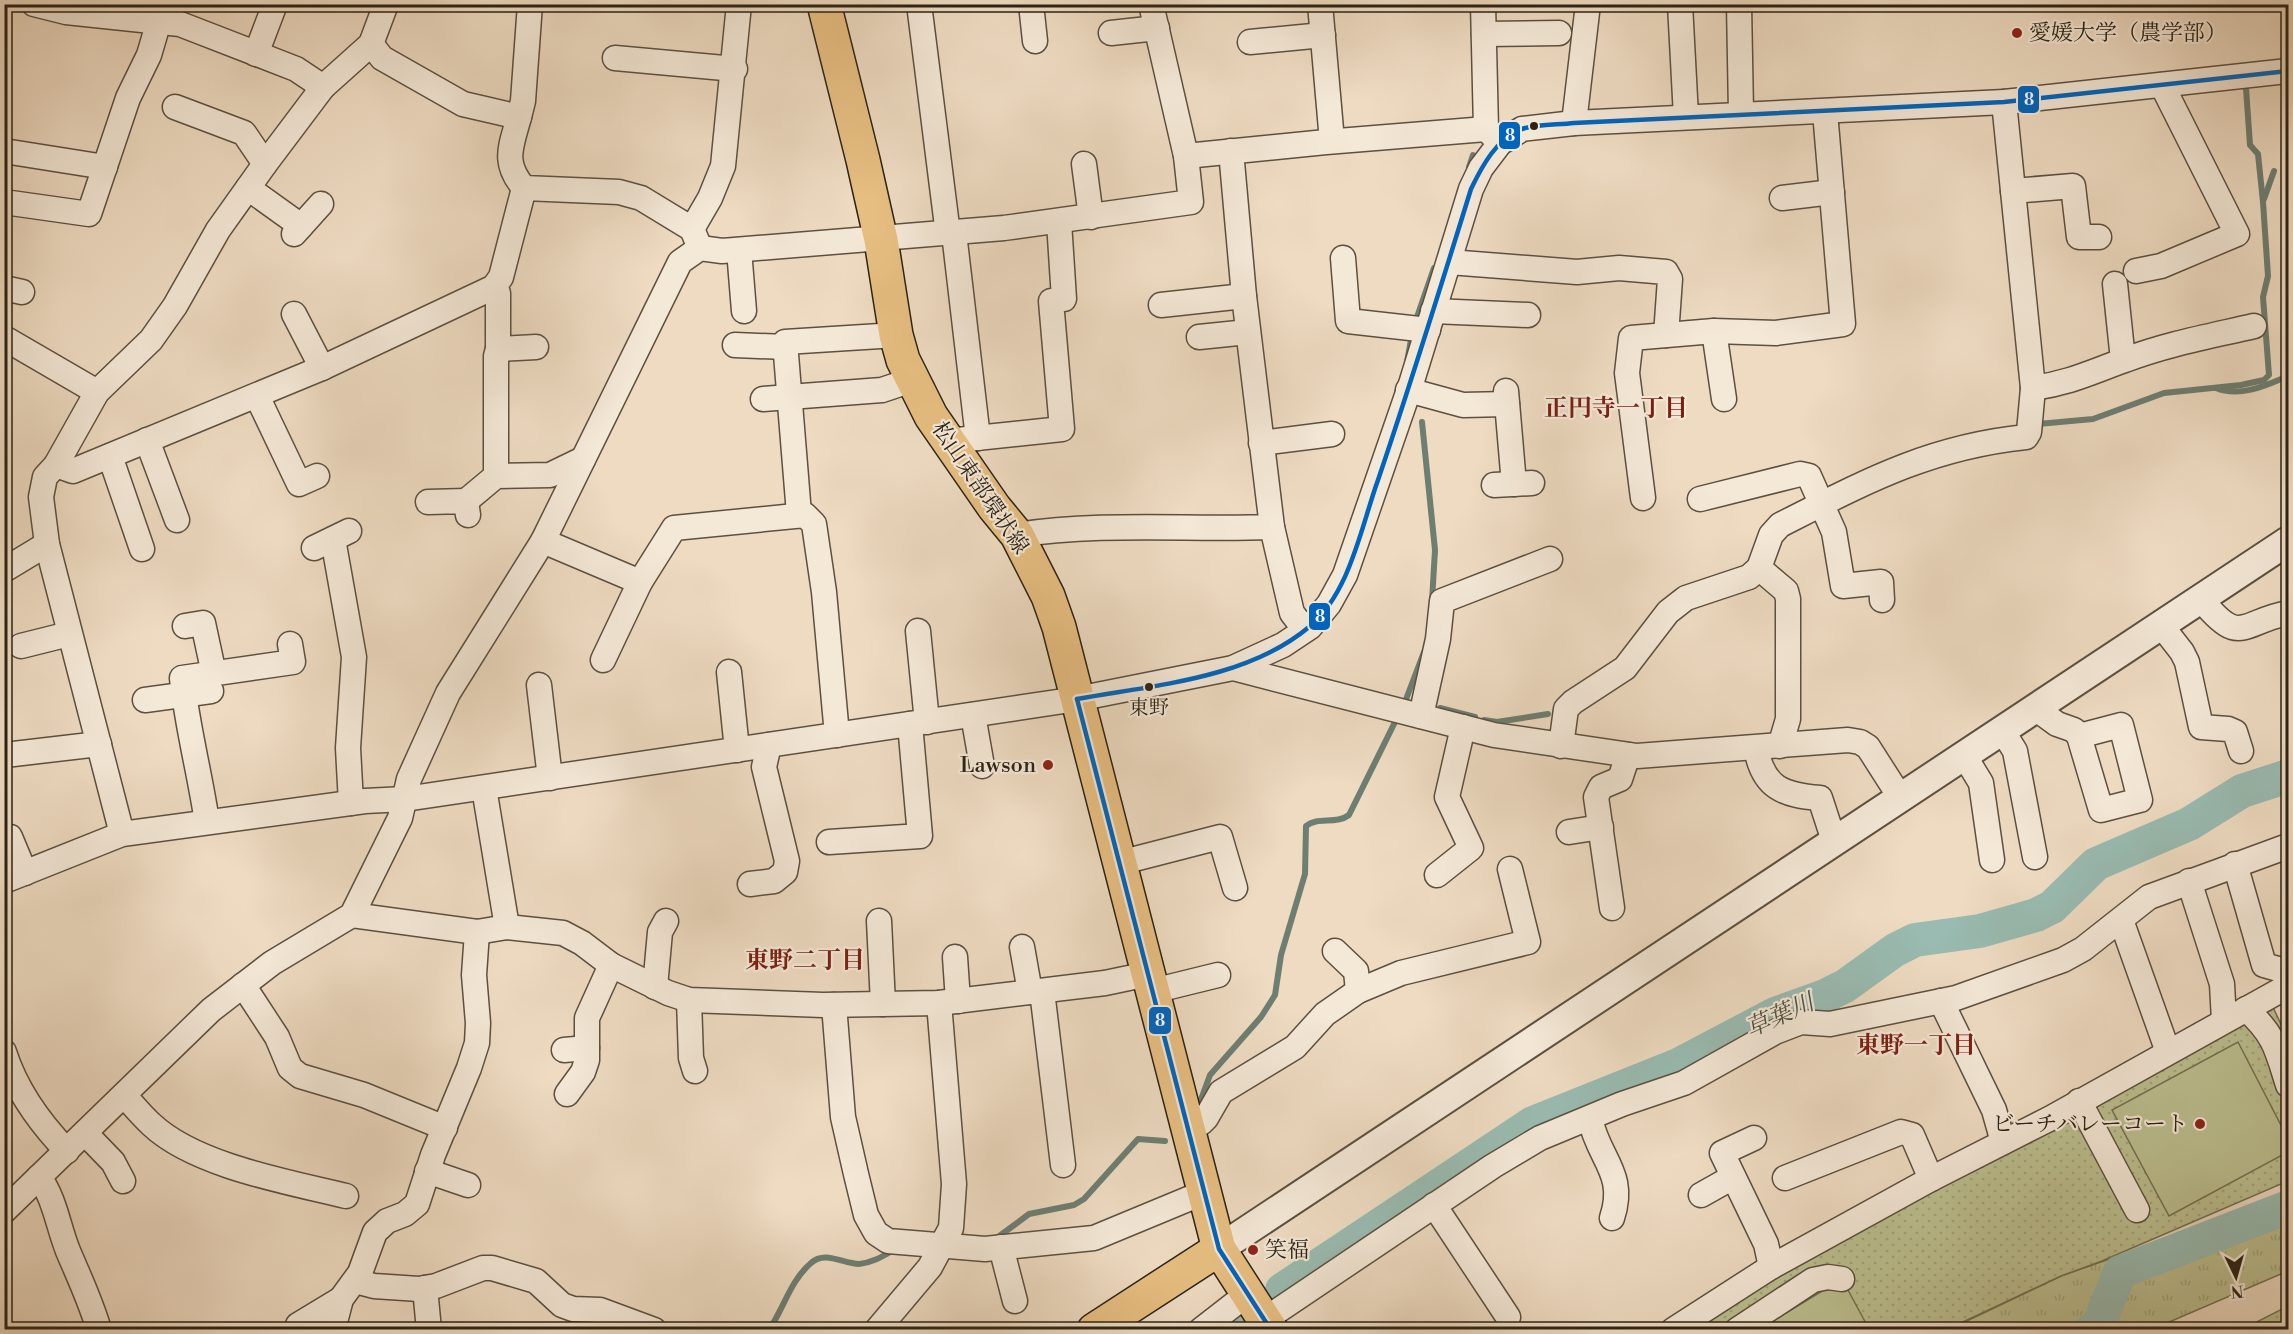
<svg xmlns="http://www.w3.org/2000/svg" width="2293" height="1334" font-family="'Libre Bodoni','Noto Serif JP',serif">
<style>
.grass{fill:url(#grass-tufts);stroke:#747053;stroke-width:1.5}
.park{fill:url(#park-dots);stroke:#747053;stroke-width:1.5}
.pitch{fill:#bcbf90;stroke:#747053;stroke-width:1.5}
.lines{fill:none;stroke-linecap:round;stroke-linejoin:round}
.stream{stroke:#6d7e73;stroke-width:6}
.river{stroke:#99bbb1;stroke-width:34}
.minor-casing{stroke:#5c5041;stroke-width:27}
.tertiary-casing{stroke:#5c5041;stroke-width:32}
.primary-casing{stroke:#2b2216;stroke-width:36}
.minor{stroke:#f4e8d7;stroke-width:24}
.tertiary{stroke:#f4e8d7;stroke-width:28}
.primary{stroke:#e7be81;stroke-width:33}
.bus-1-casing{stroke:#f4e8d7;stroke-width:9}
.bus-1{stroke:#0065bd;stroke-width:4.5}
.poi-dot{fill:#8f2418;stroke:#f4e8d7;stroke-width:2}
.bus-dot{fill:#2b2216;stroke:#f4e8d7;stroke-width:2}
.labels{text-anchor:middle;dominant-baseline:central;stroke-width:4.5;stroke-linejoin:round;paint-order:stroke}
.bus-label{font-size:20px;fill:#2b2216;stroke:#f4e8d7}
.poi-label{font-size:22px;fill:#2b2216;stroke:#f4e8d7;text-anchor:start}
.street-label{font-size:22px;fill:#2b2216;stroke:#f4e8d7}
.neighbourhood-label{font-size:24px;font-weight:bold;fill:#7a1f14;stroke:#f4e8d7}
.water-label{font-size:24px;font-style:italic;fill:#4c5044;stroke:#f4e8d7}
.line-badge{stroke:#f4e8d7;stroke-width:2}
.badge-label{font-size:16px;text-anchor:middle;font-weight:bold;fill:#fff}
</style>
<defs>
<pattern id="grass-tufts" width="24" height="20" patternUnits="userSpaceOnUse" patternTransform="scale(1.5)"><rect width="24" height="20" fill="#bcbf90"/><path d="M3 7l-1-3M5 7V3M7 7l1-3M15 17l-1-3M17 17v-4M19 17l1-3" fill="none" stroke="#a2a47b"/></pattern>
<pattern id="park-dots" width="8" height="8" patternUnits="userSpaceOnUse" patternTransform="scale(1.5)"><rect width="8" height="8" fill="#bcbf90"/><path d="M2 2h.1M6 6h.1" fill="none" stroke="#a2a47b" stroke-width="1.8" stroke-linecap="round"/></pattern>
</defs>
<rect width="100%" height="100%" fill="#eedbc2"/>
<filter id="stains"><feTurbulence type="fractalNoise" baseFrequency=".00333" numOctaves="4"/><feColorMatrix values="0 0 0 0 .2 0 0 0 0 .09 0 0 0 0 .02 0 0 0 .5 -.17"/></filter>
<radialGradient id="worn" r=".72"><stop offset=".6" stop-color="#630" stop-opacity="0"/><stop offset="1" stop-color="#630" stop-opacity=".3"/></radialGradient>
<path class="grass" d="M2288,1193V1271L2153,1329L1948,1330L2061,1276L2201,1227Z"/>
<g class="park">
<path d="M2270,1001L2288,1039V1181L2102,1261L2061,1276L1948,1329L1690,1330L1765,1278Z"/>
<path d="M2288,1306V1329H2243Z"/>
</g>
<g class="pitch">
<path d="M2238,1042L2288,1139V1152L2169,1216L2112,1110Z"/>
<path d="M1842,1279L1869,1329L1758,1330Z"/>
</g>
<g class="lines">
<g class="stream">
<path d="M1469,167L1473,155"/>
<path d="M2264,199L2274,171"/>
<path d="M1416,320L1434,268"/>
<path d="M1407,362L1412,334"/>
<path d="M2216,388C2240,398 2267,385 2288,376"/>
<path d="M1422,422L1435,550L1432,601"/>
<path d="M2038,424L2093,419L2164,393L2241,385L2264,380L2269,375L2263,297L2268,276L2263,202L2258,154L2250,145L2246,88"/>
<path d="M1405,702L1424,652"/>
<path d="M1440,708L1475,717"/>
<path d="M1484,720L1497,722L1548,714"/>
<path d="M1199,1105L1210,1075L1261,1017L1275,995L1281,955L1305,874L1306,826C1318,816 1336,825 1349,815L1397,718"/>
<path d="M998,1237L1029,1214L1074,1205L1084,1199L1138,1139L1165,1141"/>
<path d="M769,1330C784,1308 790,1281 811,1263C825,1250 843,1264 859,1264C872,1263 883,1256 894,1250"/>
</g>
<g class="river">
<path d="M1282,1290L1533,1123L1678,1065L1775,1014L1825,996L1845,986L1895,950L1915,940L1980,931L2036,915L2052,907L2096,864L2189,824L2242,791L2288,776"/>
<path d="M1228,1330L1239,1321"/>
<path d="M2091,1330L2098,1326L2120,1272L2288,1207"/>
</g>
<defs>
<g id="minor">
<path d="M34,4L66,12L180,24L296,69L323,87"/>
<path d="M919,4L948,234"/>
<path d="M1031,4L1035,41"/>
<path d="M1320,4L1332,141"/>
<path d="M1483,4L1486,129"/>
<path d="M1680,4L1686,117"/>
<path d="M1739,4L1741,113"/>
<path d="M1111,33L1157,28"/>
<path d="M1484,34L1559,33"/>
<path d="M1250,42L1323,35"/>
<path d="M371,44L382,58L463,104L519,117C511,147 502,162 524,188L619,192L641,198L692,229L700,248"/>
<path d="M256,54L275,4"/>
<path d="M615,58L735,69"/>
<path d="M175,107L244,133L265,164"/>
<path d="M519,117L523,101L530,4"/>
<path d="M1574,123L1588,4"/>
<path d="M4,151L105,167"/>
<path d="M1186,156L1326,142L1486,129L1500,143"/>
<path d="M1084,164L1091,217"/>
<path d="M248,188L301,226"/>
<path d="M2013,191L2073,186L2079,237H2099"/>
<path d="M1782,198L1832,192"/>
<path d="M4,202L89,214L128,98L149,55L164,4"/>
<path d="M692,229L710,198L723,166L739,4"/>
<path d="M954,233L978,438"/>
<path d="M294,234L321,204"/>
<path d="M739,250L744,311"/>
<path d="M1343,258L1348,321L1428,330"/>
<path d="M1449,262L1577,272L1619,268L1666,272L1670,279L1666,335"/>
<path d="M2136,271L2161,266L2237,234L2162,85"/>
<path d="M2115,284L2123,360"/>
<path d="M494,287L498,293V349L536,347"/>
<path d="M4,288L22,292"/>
<path d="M1161,305L1244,296"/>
<path d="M1433,311L1528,315"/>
<path d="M294,314L322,368"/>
<path d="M1714,331L1724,399"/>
<path d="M1199,337L1248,332"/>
<path d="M4,338L97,392"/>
<path d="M735,345L786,347"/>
<path d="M2033,388C2070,383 2091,372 2125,360C2167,344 2211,336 2254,326"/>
<path d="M1408,390L1463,405L1507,404"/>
<path d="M1506,391L1514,484"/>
<path d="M257,396L299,484L317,476"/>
<path d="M763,399L882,390L912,380"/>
<path d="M147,440L177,520"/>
<path d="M948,441L1062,429L1051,301L1064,299L1059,222"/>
<path d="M1261,443L1332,434"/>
<path d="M110,456L142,549"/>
<path d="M56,465L73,471L322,368L494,287L501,277L524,188"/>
<path d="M496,476V356L498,349"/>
<path d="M1494,485L1532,483"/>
<path d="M1643,498L1627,373L1631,338L1714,331L1776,333L1843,324L1825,112"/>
<path d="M1700,499L1800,474L1809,476L1834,532L1843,586L1881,582L1882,600"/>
<path d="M466,501L496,476L550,475L583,459"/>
<path d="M428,502L466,501L468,515"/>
<path d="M799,514L785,342L896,335"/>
<path d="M1272,527L1292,613L1305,630"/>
<path d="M1017,535C1102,522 1186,530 1272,527L1244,296L1231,151"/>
<path d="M333,539L354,657L348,748L351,803"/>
<path d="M543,541L640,582"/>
<path d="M314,548L349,531"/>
<path d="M1759,568L1786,591L1788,599V719L1780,746"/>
<path d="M4,570L47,544"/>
<path d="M2201,599C2240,648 2241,622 2288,613"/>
<path d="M2161,625L2182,652L2187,662L2201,727L2228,729L2235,732L2241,751"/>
<path d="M185,626L203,623L214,674"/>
<path d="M918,631L927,722"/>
<path d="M21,646L69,634"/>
<path d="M603,660L640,582L674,528L805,515L814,524L824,592L837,735"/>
<path d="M1233,668L1494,735L1637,756L1848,740L1860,742L1868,747L1900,797"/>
<path d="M729,672L737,750"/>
<path d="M539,685L550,778"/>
<path d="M145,700L211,691"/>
<path d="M2035,708L2057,724L2074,730L2079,736L2101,810L2140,800L2121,725L2079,736"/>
<path d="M973,715L982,766"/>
<path d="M1421,716L1438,639L1442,601L1550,559"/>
<path d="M2002,730L2015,751L2035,857"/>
<path d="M1561,746L1566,709L1573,702L1625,668L1668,612L1686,598L1749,577L1759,568L1771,535L1780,525C1865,482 1929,447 2026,437L2029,432L2033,388L2004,102"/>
<path d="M1756,748C1763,788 1783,795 1820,798L1834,841"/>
<path d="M5,755L99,744"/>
<path d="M1964,755L1981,783L1992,860"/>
<path d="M484,788L507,927"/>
<path d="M207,822C200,774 187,726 182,678L293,662L290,644"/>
<path d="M1569,832L1601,827"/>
<path d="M122,834L47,544L41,497L45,477L56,465L97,392L151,340L175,306L218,230L265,164L323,87L371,44L386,4"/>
<path d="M4,837H10L25,873"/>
<path d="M829,842L920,836L910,724"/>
<path d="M1119,863L1220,837L1235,888"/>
<path d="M2235,864L2264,965L2278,969"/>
<path d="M1437,875L1471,848L1447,797L1463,727"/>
<path d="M4,881L122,834L365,801L405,799L1077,699L1233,668L1283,645L1310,627L1329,604L1345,575L1411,384L1471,189L1481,168L1500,143L1522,129L1574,123L2004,102L2288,71"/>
<path d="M2189,881L2222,984L2224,1021"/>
<path d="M750,884L774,881L785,872L787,861L764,767L769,745"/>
<path d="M1612,908L1596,797L1601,787L1620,779L1628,755"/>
<path d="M352,915L477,932L507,927L563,933L582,943L611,965L668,993L689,1000L823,1005L939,1003L1105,983L1148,974"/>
<path d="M2121,920L2168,1052"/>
<path d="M879,921L883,1004"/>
<path d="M1022,947L1030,992"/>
<path d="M1335,951L1356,971L1358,991"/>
<path d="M955,957L958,1001"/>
<path d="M243,985L277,1037L290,1068L300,1076L364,1095L445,1128"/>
<path d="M655,987L660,932L666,921"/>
<path d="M1042,991L1063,1165"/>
<path d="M1153,991L1218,975"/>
<path d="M689,1000L691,1058L695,1071"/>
<path d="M1941,1001L1994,1110L2003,1142"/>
<path d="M834,1005L843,1117L856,1174L866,1215L876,1233L888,1241L985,1249L1094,1238L1205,1192"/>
<path d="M2246,1009C2275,1035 2277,1050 2288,1085"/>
<path d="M564,1050L587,1048"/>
<path d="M4,1052C16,1090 39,1122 67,1151"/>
<path d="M567,1094L583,1072L587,1060V1018L611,965"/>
<path d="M124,1095C133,1105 142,1116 152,1125C196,1166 289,1182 346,1196"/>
<path d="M2079,1101L2137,1210"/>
<path d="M1590,1118C1598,1159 1627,1173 1612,1218"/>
<path d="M1188,1127L1201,1123L1206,1118L1221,1092L1295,1047L1325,1014L1358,991L1401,973L1528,942L1510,869"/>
<path d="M85,1133L113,1162L123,1181"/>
<path d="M1754,1138L1722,1153L1766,1244L1771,1267"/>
<path d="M427,1171L468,1185"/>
<path d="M39,1177C55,1199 58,1226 68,1251C79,1277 91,1302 99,1330"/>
<path d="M1785,1178L1901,1132L1912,1135L1931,1179"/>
<path d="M1701,1195L1733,1177"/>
<path d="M1434,1205L1508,1317"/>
<path d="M4,1211L211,1010L272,963L352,915L400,818L409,779L448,693L543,541L680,262L700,248L722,251L1004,228L1191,202L1186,156L1151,4"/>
<path d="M1001,1247L1015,1301"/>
<path d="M355,1281L374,1286L419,1289L436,1286L483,1268H492L536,1281L562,1305L573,1309L600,1310L654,1330"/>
<path d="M425,1288L429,1330"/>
<path d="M1264,1320L1493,1166L1540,1138L1622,1104L1684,1083L1775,1032L1801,1022L1830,1024L1956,998L2063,960L2083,949L2149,897L2288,846"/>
<path d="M298,1325L341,1299"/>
<path d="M333,1330L341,1299L360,1273L375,1232L387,1221L405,1214L417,1204L433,1155L469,1068L477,1043L478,1023L474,975L477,932"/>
<path d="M877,1330L930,1267L951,1228L954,1184L939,1003"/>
<path d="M1201,1330L1246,1295"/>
<path d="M1673,1330L1771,1267L1931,1179L2051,1118L2288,986"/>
<path d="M1737,1330L1813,1280L1828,1277L1842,1279"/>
</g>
<path id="tertiary" d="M1219,1249L2288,541"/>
<g id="primary">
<path d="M824,4L863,160L881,240L896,335L903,360L931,416L994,507L1017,535L1048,596L1059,627L1219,1249L1271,1330"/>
<path d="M1094,1330L1219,1249"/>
</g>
</defs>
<use href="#minor" class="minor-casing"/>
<use href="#tertiary" class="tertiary-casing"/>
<use href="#primary" class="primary-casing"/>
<use href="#minor" class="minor"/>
<use href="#tertiary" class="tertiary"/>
<use href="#primary" class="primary"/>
<defs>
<g id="bus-1">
<path d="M1077,699C1154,685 1247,679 1309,627C1350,593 1361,527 1378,480C1411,383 1441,286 1471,189C1482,166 1497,138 1522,129C1537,124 1558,125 1574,123L2004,102L2288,71"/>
<path d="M1077,699L1219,1249L1271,1330"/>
</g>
</defs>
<use href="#bus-1" class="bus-1-casing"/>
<use href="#bus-1" class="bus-1"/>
</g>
<g class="poi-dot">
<circle cx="2017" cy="33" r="6"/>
<circle cx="1048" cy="765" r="6"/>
<circle cx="2200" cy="1124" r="6"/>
<circle cx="1253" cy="1250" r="6"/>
</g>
<g class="bus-dot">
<circle cx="1534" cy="126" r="5"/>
<circle cx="1149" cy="687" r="5"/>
</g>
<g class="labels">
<g class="bus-label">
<text x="1149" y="708">東野</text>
</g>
<g class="poi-label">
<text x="2029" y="33">愛媛大学（農学部）</text>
<text x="1036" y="765" text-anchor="end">Lawson</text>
<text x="2188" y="1124" text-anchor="end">ビーチバレーコート</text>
<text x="1265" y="1250">笑福</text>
</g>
<g class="street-label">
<text transform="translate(980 488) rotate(56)">松山東部環状線</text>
</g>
<g class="neighbourhood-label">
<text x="1616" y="409">正円寺一丁目</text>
<text x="805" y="961">東野二丁目</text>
<text x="1916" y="1046">東野一丁目</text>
</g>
<g class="water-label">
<text transform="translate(1780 1016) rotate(-24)">草葉川</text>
</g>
</g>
<g class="line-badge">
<rect x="2017" y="85" width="23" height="29" rx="6" fill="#0065bd"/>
<rect x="1498" y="121" width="23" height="29" rx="6" fill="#0065bd"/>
<rect x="1308" y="602" width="23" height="29" rx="6" fill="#0065bd"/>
<rect x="1148" y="1006" width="24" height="29" rx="6" fill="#0065bd"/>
</g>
<g class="badge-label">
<text x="2029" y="105">8</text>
<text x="1510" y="141">8</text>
<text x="1320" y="622">8</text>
<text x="1160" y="1026">8</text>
</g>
<rect width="2293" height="1334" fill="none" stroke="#eedbc2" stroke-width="24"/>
<rect x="6" y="6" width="2281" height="1322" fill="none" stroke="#2b2216" stroke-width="3"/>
<rect x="12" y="12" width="2269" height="1310" fill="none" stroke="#2b2216" stroke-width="1.5"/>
<g transform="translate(2236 1277) rotate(175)" stroke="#f4e8d7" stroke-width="4.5" paint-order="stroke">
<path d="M0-4.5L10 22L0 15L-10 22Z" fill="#2b2216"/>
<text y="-9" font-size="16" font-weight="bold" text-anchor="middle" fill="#2b2216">N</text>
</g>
<rect width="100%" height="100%" filter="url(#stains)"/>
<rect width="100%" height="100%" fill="url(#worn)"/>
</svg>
